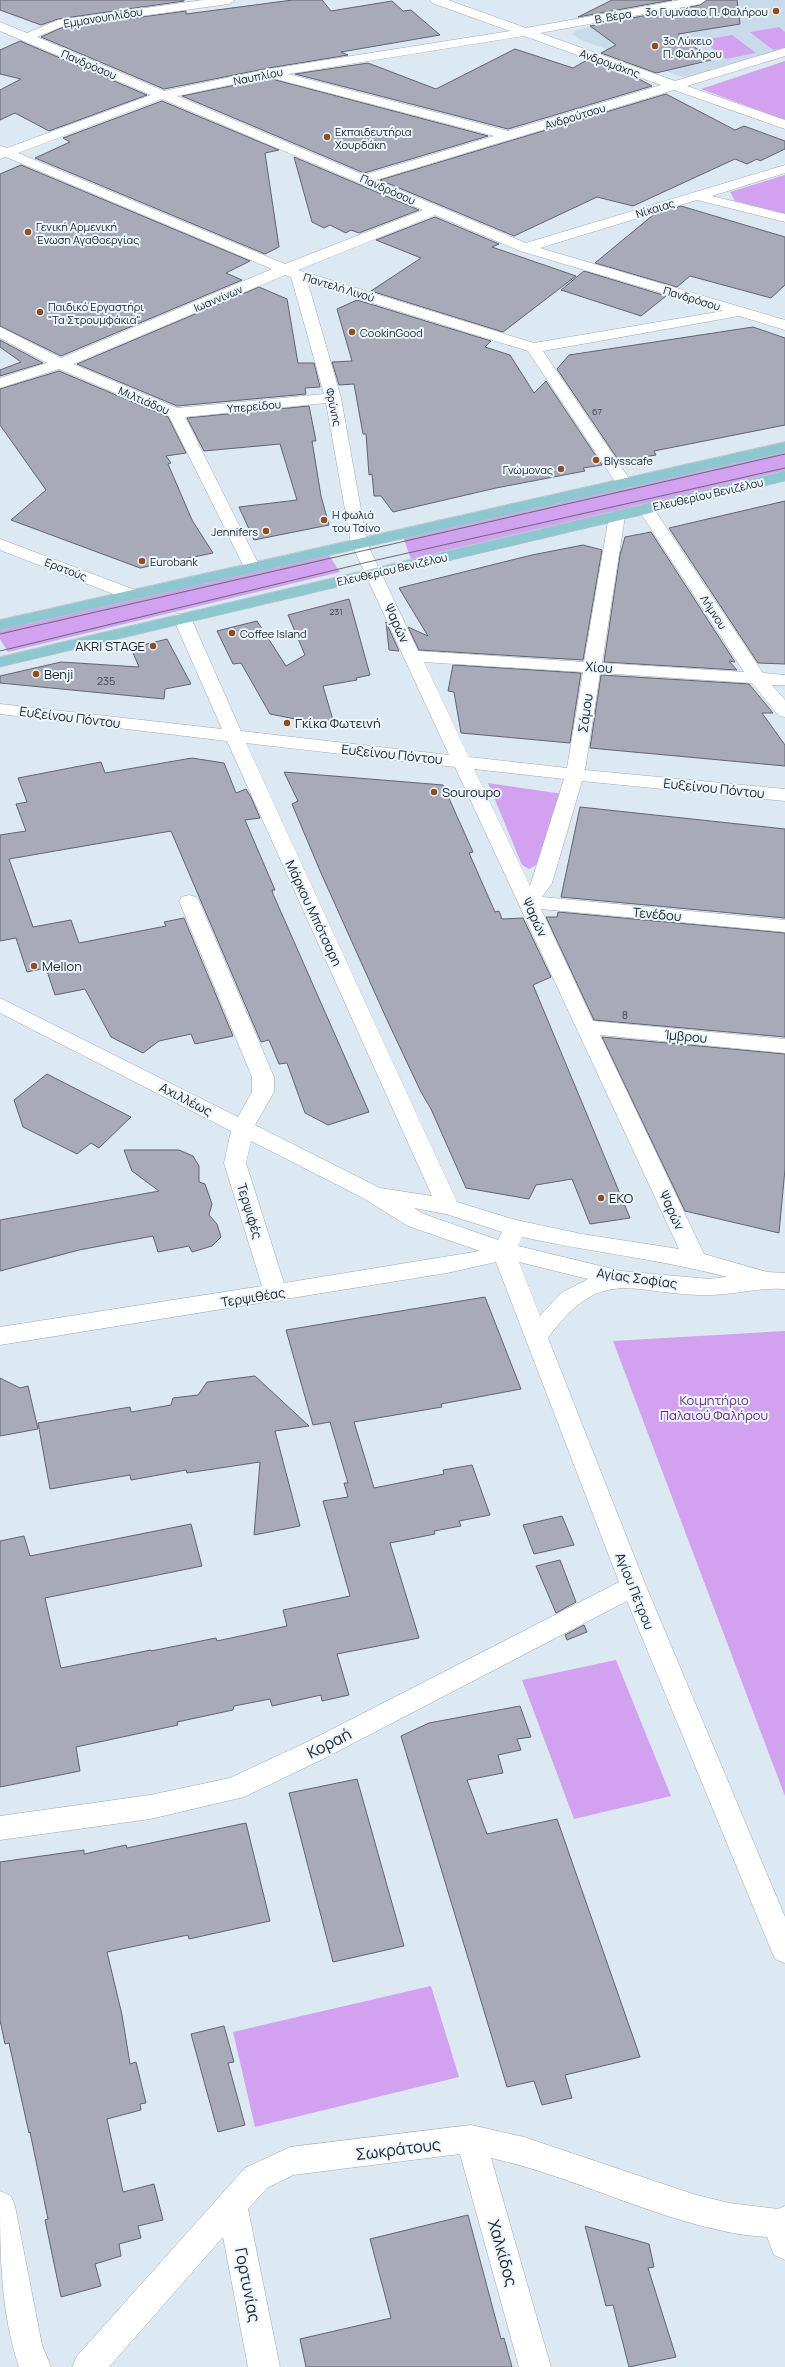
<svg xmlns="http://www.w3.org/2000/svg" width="785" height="2367" font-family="Manrope,sans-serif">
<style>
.built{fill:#c9dbea}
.green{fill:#d2a2f0}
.building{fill:#a8aab8;stroke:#626470}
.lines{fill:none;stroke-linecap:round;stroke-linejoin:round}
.minor-casing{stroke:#9ea9b3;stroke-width:1}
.major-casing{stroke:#c5c7c8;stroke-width:1}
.minor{fill:#fff;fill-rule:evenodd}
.major{fill:#8ec7d0;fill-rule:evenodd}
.tram{stroke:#646c72;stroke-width:1}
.poi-dot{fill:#904d1d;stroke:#ebf5fd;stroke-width:1.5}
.labels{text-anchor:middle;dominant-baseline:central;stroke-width:4;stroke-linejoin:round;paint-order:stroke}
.far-number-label{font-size:9px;fill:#43474e}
.far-poi-label{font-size:11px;fill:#21262a;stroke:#ebf5fd;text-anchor:start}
.far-street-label{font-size:11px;fill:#21262a;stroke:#ebf5fd}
.number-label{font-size:11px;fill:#43474e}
.street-label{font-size:13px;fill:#21262a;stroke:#ebf5fd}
.poi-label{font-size:13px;fill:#21262a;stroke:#ebf5fd;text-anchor:start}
.park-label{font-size:13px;fill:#6a2a8b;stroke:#ebf5fd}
.near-street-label{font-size:16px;fill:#21262a;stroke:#ebf5fd}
</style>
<rect width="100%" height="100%" fill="#dce8f2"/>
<path class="built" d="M737,0H785V50L685,78L581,40L572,34L576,30L594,26Z"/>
<g class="green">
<path d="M779,27L785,32V48L773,50L750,32Z"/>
<path d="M732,35L756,53L726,59L702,40Z"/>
<path d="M785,61V120L701,89Z"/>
<path d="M785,175V214L735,201L730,192Z"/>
<path d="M785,450V472L411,559L403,537Z"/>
<path d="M328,554L340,572L8,652L0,639V629Z"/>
<path d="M488,783L563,794L542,862L529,869L522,865Z"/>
<path d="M785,1331V1796L613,1341Z"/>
<path d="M616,1660L671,1796L574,1819L522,1680Z"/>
<path d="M431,1986L459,2077L255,2127L233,2032Z"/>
</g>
<g class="building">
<path d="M0,0H184V1L58,19L41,25L0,10Z"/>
<path d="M293,0H322L331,11L392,1L403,11L411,10L440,35L341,52L348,55L269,68L164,89L41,37L61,28L186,11V14Z"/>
<path d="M612,0H672L578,17Z"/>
<path d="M707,0H737L740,24L678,34L711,60L656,73L601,53L616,45L590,26L700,5Z"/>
<path d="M20,41L147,95L49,131L15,113L0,120V90L21,79L0,74V50Z"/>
<path d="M515,49L573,68L587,60L635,77L652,86L508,129L295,74L368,63L436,89Z"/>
<path d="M270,78L272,79L488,136L364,173L182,96Z"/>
<path d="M666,94L735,130L744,126L785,141V149L760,161L757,159L747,164L735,159L633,206L597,197L514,236L380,180Z"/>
<path d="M162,101L279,150L265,153L279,247L265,254L35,158L70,142L63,138Z"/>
<path d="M294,157L419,210L359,233L351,230L346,233L330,225L324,228L312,222Z"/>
<path d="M21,165L250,261L226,273L242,280L61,356L0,326V174Z"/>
<path d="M681,206L785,237V285L771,298L690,276L677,287L595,263L653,215Z"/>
<path d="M435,217L499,244L492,247L576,276L503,332L371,291L421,258L376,240Z"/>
<path d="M584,271L666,296L641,316L561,290Z"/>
<path d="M259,287L287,299L298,363H314L320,387L305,388L306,394L177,406L77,364Z"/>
<path d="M357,300L491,341L485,347L510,355L534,393L546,381L602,465L583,468L585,471L496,488L393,512L381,496H374L372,474L369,475L366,434H363L354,384L339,385L332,362L352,361L337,309Z"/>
<path d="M753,327L785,338V425L654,451L656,455L619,461L557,369L569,355Z"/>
<path d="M0,340L43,363L0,376V370L21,362L0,347Z"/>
<path d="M59,371L168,417L186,453L166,456L171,463L168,464L192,520L213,553L140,568L11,520L46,490L0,425V389Z"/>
<path d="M309,406L316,441H312L321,496L329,525L254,540L239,507L297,500L280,444L204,451L187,418Z"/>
<path d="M785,501V664L758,663L669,528Z"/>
<path d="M651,532L735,662L729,661L737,670L604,662L620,555L625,537Z"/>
<path d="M583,545L602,550L583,660L419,650L408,627L428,636L399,588L532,555Z"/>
<path d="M349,599L370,675L356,678L357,680L323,686L335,727L270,714L241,663L233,664L217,631L257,621L286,666L305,655L288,615Z"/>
<path d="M386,622L399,651L389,650Z"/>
<path d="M167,639L191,684L165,689L164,699L0,683V676L61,662L139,667L131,648Z"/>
<path d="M453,665L581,673L570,743L461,733L454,692L448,691Z"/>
<path d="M601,675L749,684L773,713H762L785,745V766L590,748Z"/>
<path d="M192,758L224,763L236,793L246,789L251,797L260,818L245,820L275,890H272L273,894L369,1112L328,1125L305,1113L287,1063L279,1064L269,1040L261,1042L171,831L9,859L33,927L71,920L79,943L166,926L164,922L184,918L233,1036L195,1044L191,1034L159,1041L143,1053L111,1037L85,989L55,995L46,968L27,972L16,938L0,941V835L26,831L16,804L27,802L18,778L101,762L105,773Z"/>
<path d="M284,772L443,785L473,852L469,853L495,912L499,911L502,919L523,918L551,977L533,985L630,1218L590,1224L572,1179L536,1185L529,1199L466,1188L431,1109L421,1092L388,1022L321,873L292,804L298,801Z"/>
<path d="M580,807L785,829V918L561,897Z"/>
<path d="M558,912L785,933V1037L594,1020L546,917H557Z"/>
<path d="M602,1037L785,1054V1169L779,1233L685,1211Z"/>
<path d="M47,1074L131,1117L99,1148L91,1143L77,1154L23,1127L14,1100Z"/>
<path d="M124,1150H179L193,1156L199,1166V1182L205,1184L212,1204L209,1215L217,1224L221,1237L212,1246L192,1252L189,1246L158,1252L153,1236L79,1250L0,1271V1220L159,1191L132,1171Z"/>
<path d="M485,1297L521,1389L441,1404L442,1407L354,1422L374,1488L444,1474L443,1470L472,1465L490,1515L459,1521L461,1526L434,1531L435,1534L390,1543L419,1638L337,1654L349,1695L322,1701L321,1695L272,1706L270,1699L234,1706L233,1710L177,1722L178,1725L76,1747L80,1771L0,1787V1541L24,1536L30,1556L191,1524L202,1566L45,1598L61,1668L151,1650V1651L216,1638L217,1641L287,1626L283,1610L350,1596L323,1501L348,1497L344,1483H348L330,1422L313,1425L286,1330Z"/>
<path d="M255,1376L309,1426L275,1431L300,1526L254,1535L260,1462L187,1473L186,1470L131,1480L130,1475L50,1489L38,1423L130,1407L131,1412L171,1405L173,1398L198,1395L207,1382Z"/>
<path d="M0,1378L20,1388L28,1386L38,1429L0,1436Z"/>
<path d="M562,1516L574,1545L534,1554L523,1525Z"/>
<path d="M560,1560L576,1602L556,1613L536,1566Z"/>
<path d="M584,1625L587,1632L567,1640L565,1635Z"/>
<path d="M520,1706L531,1737L517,1739L521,1750L498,1755L503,1773L467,1780L487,1834L557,1819L640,2057L565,2075L572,2098L542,2105L534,2081L507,2087L401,1736L429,1723Z"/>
<path d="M357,1779L404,1946L333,1962L289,1793Z"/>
<path d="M246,1823L270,1921L189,1939L188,1935L107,1952L122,2015L130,2064L136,2062L146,2103L140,2104L141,2110L107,2119L123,2192L154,2184L163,2220L138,2226L141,2238L119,2244L121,2256L95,2264L101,2286L61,2297L45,2220L48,2219L30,2132L29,2133L9,2043L5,2044L0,2020V1862L84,1850V1854L126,1845L127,1848Z"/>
<path d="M224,2026L234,2062L228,2063L245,2125L218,2132L191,2034Z"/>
<path d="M468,2215L501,2339L504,2338L512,2367H306L300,2339L391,2318L370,2239Z"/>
<path d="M585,2226L649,2244L654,2267L648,2268L676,2357L629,2367L613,2305L606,2306Z"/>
</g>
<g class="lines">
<defs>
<g id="minor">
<path d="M203,0H235L229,4L61,27L37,37L164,91L269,69L510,31L432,3L430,0H448L526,28L680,0H706L700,4L540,33L675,81L785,48V56L687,86L785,120V129L674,90L376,180L526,243L785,165V173L712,196L785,214V222L697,200L540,248L785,320V330L739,316L543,351L632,483L630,486H618L528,351L308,283L341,398L367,543L418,651L584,662L609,516L611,512H623L625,516L602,663L744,672L638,509L640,505H652L654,509L763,673L785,675V685H772L785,700V717L779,716L752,683L600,673L585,770L785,789V801L582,781L552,883L542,897L785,920V932L541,909L593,1021L785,1039V1053L600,1035L704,1254L767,1272L785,1273V1289C759,1287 734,1295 709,1295C633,1296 603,1262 548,1338L646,1586L785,1917V1963L775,1959L771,1950L627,1601L323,1759L244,1797L150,1819L0,1840V1816L150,1795L230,1778L305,1743L619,1582L496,1262L447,1273L285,1299L276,1302L272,1301L0,1345V1327L262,1286L224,1163L231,1131L0,1013V998L238,1117L252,1092V1077L179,901L182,897L189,895L196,897L199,901L274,1077V1092L255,1125L380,1188L432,1196L227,741L0,714V704L222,729L173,618L176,614H188L191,618L241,731L449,755L351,543L326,403L185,417L260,567L258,571H246L244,567L169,416L59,369L0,388V378L47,363L0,338V327L61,358L272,269L6,157L0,159V146L7,148L151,95L0,31V22L27,33L58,20ZM524,36L661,85L508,131L288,74ZM272,76V78L494,136L364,175L177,96ZM162,99L423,210L285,264L18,153ZM435,215L520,251L723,311L534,343L298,270ZM285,275L291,277L324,394L177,408L73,364ZM424,662L583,672L567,768L469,757ZM246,743L455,767L679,1249L582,1234L516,1220L457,1202ZM474,769L564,779L530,886ZM251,1141L363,1198L408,1226L480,1251L284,1283L246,1163ZM414,1208L446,1214L502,1232L498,1240L424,1214ZM522,1237C590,1252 660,1259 727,1277L709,1279L621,1271L518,1246ZM519,1262L588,1279L561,1293L540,1316Z"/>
<path d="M0,539L138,591L141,595L138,599H126L0,550Z"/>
<path d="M471,2125L524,2137L693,2194L729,2203L778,2209L785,2206V2260L774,2255L767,2237C754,2236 741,2235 728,2232C647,2216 572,2176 491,2158L551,2367H519L460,2154L293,2175L267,2188L248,2209L280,2367H248L223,2237L109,2367H72L77,2356L245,2168L290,2147Z"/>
<path d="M0,2191L11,2196L15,2206L42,2345L51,2367H19C0,2311 0,2251 0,2191Z"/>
</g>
<g id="major">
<path d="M785,442V452L0,630V620Z"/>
<path d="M785,471V481L0,667V657Z"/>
</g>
</defs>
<use href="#minor" class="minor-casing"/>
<use href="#major" class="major-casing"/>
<use href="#minor" class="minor"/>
<use href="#major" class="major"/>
<g class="tram">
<path d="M0,634L785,454"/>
<path d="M0,651L368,562L785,468"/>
</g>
</g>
<g class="poi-dot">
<circle cx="776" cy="11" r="4"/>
<circle cx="655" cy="46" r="4"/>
<circle cx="327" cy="137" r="4"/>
<circle cx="28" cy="232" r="4"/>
<circle cx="40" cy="312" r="4"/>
<circle cx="352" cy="332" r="4"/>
<circle cx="596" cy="460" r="4"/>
<circle cx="561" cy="469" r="4"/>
<circle cx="324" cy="520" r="4"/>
<circle cx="266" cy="531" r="4"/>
<circle cx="142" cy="561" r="4"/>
<circle cx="232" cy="633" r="4"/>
<circle cx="153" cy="646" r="4"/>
<circle cx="36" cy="674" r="4"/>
<circle cx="287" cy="723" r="4"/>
<circle cx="434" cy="792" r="4"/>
<circle cx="34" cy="966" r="4"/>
<circle cx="601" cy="1198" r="4"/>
</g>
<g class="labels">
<g class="far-number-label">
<text x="597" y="411">67</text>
<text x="336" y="611">231</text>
</g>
<g class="far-poi-label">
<text x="768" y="11" text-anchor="end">3ο Γυμνάσιο Π. Φαλήρου</text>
<text x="663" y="40">3ο Λύκειο<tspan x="663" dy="13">Π. Φαλήρου</tspan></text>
<text x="335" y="131">Εκπαιδευτήρια<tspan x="335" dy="13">Χουρδάκη</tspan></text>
<text x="36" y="226">Γενική Αρμενική<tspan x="36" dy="13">Ένωση Αγαθοεργίας</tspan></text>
<text x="48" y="306">Παιδικό Εργαστήρι<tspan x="48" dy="13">"Τα Στρουμφάκια"</tspan></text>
<text x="360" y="332">CookinGood</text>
<text x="604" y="460">Blysscafe</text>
<text x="553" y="469" text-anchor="end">Γνώμονας</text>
<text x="332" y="514">Η φωλιά<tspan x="332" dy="13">του Τσίνο</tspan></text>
<text x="258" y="531" text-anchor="end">Jennifers</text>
<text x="150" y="561">Eurobank</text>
<text x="240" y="633">Coffee Island</text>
</g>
<g class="far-street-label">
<text transform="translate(613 16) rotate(-10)">Β. Βέρα</text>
<text transform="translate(103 17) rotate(-9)">Εμμανουηλίδου</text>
<text transform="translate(610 63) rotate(20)">Ανδρομάχης</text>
<text transform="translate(89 64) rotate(23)">Πανδρόσου</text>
<text transform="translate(258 76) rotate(-11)">Ναυπλίου</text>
<text transform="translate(575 116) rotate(-17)">Ανδρούτσου</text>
<text transform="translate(388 189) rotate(24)">Πανδρόσου</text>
<text transform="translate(655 208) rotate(-17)">Νίκαιας</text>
<text transform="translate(339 287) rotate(17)">Παντελή Λινού</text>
<text transform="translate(218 298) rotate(-23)">Ιωαννίνων</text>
<text transform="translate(692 298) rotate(17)">Πανδρόσου</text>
<text transform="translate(144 400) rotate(23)">Μιλτιάδου</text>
<text transform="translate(254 406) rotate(-5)">Υπερείδου</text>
<text transform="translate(334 407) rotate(78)">Φρύνης</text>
<text transform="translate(708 494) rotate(-13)">Ελευθερίου Βενιζέλου</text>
<text transform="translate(66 569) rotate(21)">Ερατούς</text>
<text transform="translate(392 569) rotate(-13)">Ελευθερίου Βενιζέλου</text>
<text transform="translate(714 612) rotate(57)">Λήμνου</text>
</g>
<g class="number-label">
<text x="106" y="680">235</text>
<text x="625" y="1014">8</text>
</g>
<g class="street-label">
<text transform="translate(397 623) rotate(65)">Ψαρών</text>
<text transform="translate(599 667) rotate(4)">Χίου</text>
<text transform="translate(585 713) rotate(-82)">Σάμου</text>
<text transform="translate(70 717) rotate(7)">Ευξείνου Πόντου</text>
<text transform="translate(392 754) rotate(6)">Ευξείνου Πόντου</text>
<text transform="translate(714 788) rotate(6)">Ευξείνου Πόντου</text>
<text transform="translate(314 913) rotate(65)">Μάρκου Μπότσαρη</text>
<text transform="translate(657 914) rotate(5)">Τενέδου</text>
<text transform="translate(535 917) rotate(65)">Ψαρών</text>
<text transform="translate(686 1036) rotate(5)">Ίμβρου</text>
<text transform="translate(186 1099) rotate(27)">Αχιλλέως</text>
<text transform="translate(672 1210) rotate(65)">Ψαρών</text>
<text transform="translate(250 1211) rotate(73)">Τερψιφές</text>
<text transform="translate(637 1278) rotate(8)">Αγίας Σοφίας</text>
<text transform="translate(253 1297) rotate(-9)">Τερψιθέας</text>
<text transform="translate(635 1591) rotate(68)">Αγίου Πέτρου</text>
</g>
<g class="poi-label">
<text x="145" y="646" text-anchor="end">AKRI STAGE</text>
<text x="44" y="674">Benji</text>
<text x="295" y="723">Γκίκα Φωτεινή</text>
<text x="442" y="792">Souroupo</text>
<text x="42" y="966">Mellon</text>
<text x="609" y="1198">EKO</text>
</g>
<g class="park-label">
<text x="714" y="1400">Κοιμητήριο<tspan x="714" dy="15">Παλαιού Φαλήρου</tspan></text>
</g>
<g class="near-street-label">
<text transform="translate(329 1743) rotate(-27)">Κοραή</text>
<text transform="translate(398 2149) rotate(-7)">Σωκράτους</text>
<text transform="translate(503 2253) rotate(74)">Χαλκίδος</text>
<text transform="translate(248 2285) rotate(79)">Γορτυνίας</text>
</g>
</g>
</svg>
